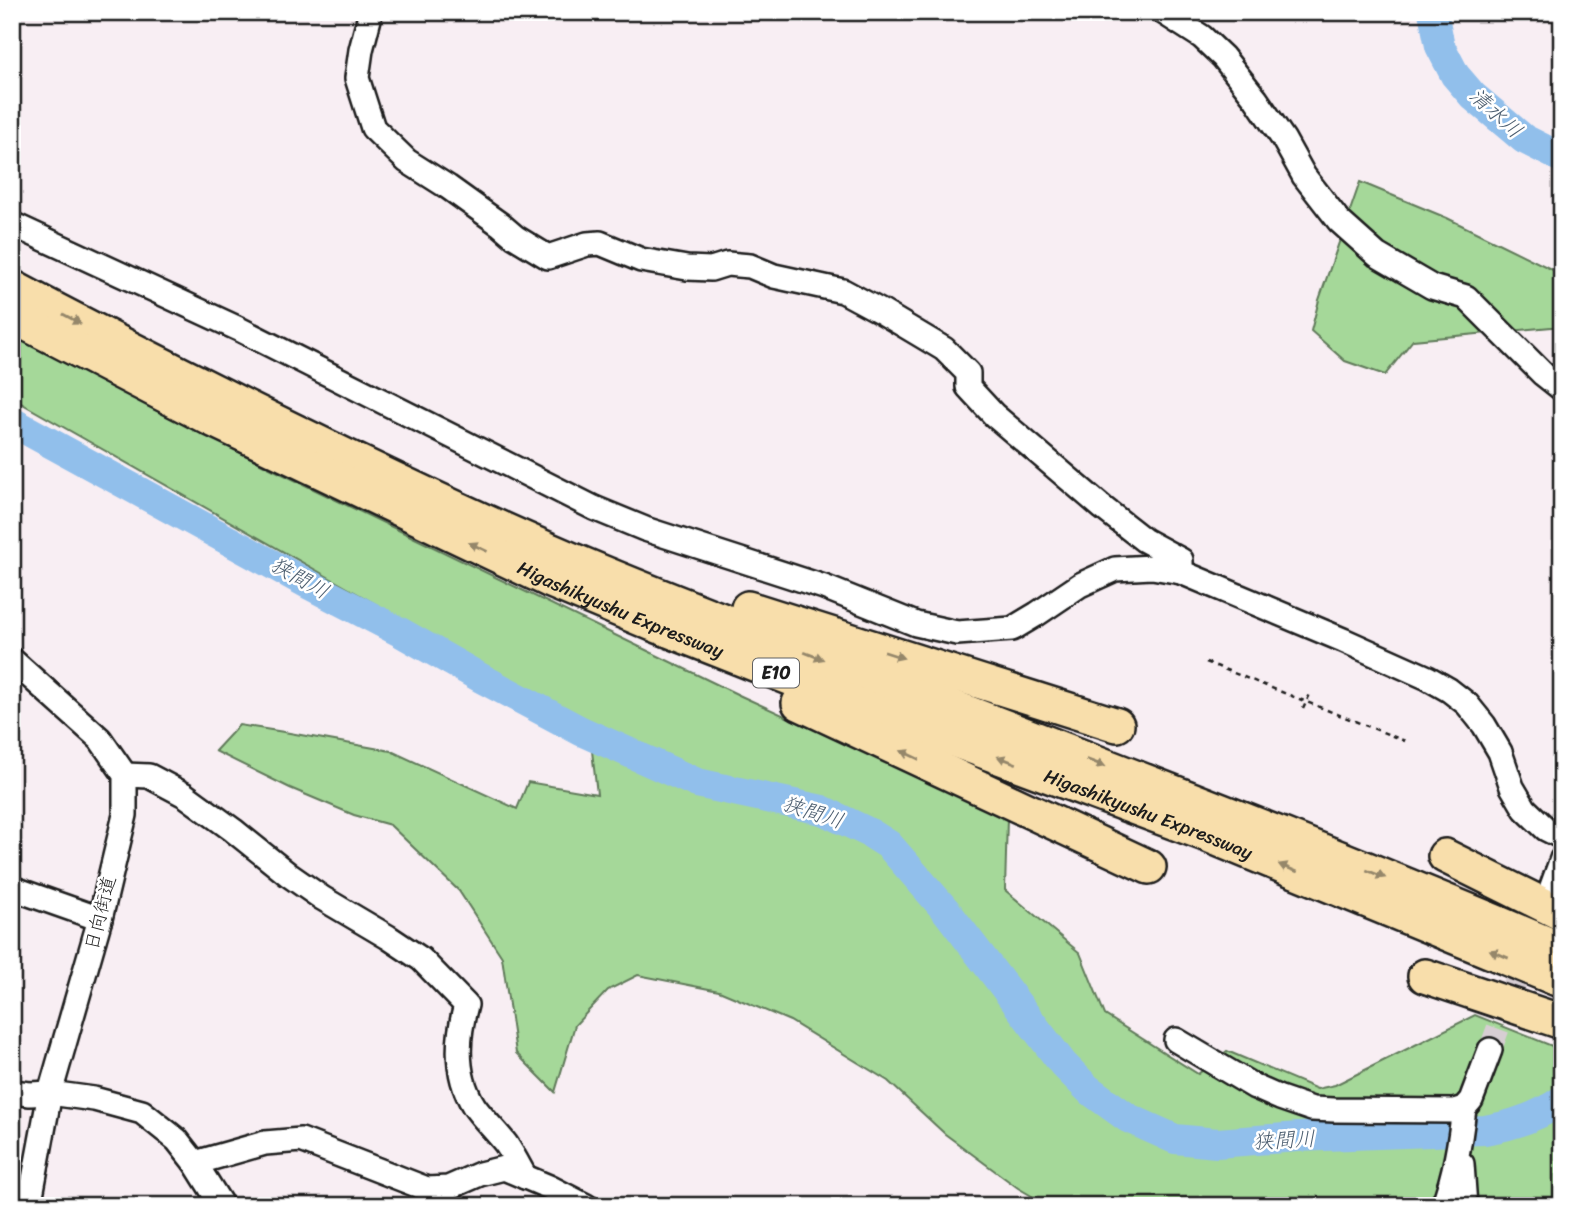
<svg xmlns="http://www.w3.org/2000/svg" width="1574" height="1218" font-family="Sriracha,'Klee One',sans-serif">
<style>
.green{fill:#a5d899;stroke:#607a5a;stroke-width:2}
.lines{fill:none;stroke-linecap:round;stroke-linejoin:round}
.river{stroke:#91bfeb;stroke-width:30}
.minor-tunnel{stroke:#d7ced3;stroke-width:23;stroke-dasharray:23 11;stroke-linecap:butt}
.minor-casing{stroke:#1c1c1c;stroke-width:28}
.highway-casing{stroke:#1c1c1c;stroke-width:38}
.path{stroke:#1c1c1c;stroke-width:2.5;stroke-dasharray:5 5;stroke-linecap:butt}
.minor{stroke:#fff;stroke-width:23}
.highway{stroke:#f8deab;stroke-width:33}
.oneway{fill:#95876b}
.labels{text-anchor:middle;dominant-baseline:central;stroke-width:5;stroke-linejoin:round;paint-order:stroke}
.shield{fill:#fff;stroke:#606060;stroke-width:2}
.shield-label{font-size:18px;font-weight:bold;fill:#1c1c1c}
.street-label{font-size:19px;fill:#1c1c1c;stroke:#fff}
.water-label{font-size:21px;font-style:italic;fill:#4b5d6f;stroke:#fff}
</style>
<rect width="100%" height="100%" fill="#f8eef3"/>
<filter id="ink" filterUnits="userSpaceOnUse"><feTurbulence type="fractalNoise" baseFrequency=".0143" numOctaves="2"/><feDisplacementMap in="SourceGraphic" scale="14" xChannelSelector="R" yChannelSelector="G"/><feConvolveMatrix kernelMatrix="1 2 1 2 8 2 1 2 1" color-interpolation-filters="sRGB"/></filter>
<g filter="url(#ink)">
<g class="green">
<path d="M1360,182L1447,218L1559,273H1562V326L1413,340L1385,375L1345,361L1311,331L1319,300Z"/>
<path d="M12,334L270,468L741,696L1007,818L1005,890L1080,953L1105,1015L1198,1074L1227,1051L1317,1089L1335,1085L1475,1015L1562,1050V1206H1488L1446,1173L1455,1206H1049L1018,1188L945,1134L888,1081L790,1021L719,991L638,975L608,990L575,1025L555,1092L516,1053L502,957L459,891L390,825L354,815L290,788L215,751L239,725L284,732L391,751L517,809L528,782L597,794L589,725L12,398Z"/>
</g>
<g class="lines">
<g class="river">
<path d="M1433,12L1440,46L1455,75L1473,96L1524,139L1562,158"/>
<path d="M12,422L310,585L400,632L481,678L581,731L697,783L822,810L870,833L889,845L948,913L1063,1064L1088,1089L1128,1118L1175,1139L1217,1143L1298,1137L1485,1130C1514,1125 1539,1117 1562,1100"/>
</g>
<path class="minor-tunnel" d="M1490,1050L1527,951"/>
<defs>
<g id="minor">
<path d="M369,12V19L361,50L357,78L373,128L407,161L448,187L501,225L515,237L548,257L587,244L600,243L641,260L687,268L711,269L727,264L750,266L774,276L843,291L882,312L944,349L968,373V387L994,415L1103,508L1144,540L1181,560V572"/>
<path d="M1163,12L1202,37L1223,57L1256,99L1284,140L1304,176L1339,221L1377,255L1432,287L1466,297L1543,374L1562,389"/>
<path d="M12,224L239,329L594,508L645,529L824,587L916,624L957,633L1012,629L1037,614L1080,585L1115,569L1152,567L1181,572L1343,640L1428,678L1449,690L1467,704L1484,725L1500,752L1512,787L1525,809L1546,829L1562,837"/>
<path d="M12,660L100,739L125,775V815L100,919L50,1093L29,1206"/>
<path d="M125,775L149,776L185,795L233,830L289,875L322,898L388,937L421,959L466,1005C457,1038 455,1076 474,1106C483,1119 496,1131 506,1144C513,1154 519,1166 525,1177"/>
<path d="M12,888L100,919"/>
<path d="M1550,892L1562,859"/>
<path d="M1176,1040L1255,1087L1280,1098L1312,1109L1334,1110L1454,1111L1464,1108L1471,1100L1490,1050"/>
<path d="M12,1092L30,1094L50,1093L94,1099L142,1112L177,1140L195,1163L222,1206"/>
<path d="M195,1163L265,1143L301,1140L427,1189L448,1188L480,1174L504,1168L549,1187L586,1206"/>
<path d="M1462,1164L1465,1206"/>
<path d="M1443,1206C1455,1174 1460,1142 1464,1108"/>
</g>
<g id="highway">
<path d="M12,287C92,330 173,370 254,411C357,462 462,513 568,558C709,618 853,668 995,723C1185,796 1375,870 1562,950"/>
<path id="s1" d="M12,316L209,418L551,581L653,624L825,692L1205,834L1562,981"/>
<path d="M748,608L1117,725"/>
<path d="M799,703L1149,867"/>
<path d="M1445,856L1562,914"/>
<path d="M1425,976L1562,1022"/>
</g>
</defs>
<use href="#minor" class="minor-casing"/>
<use href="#highway" class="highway-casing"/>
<g class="path">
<path d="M1206,662L1405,741"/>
<path d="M1303,709L1311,692"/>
</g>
<use href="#minor" class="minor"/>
<use href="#highway" class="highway"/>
</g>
<defs><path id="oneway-solid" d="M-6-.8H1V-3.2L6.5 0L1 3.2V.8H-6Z" transform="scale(1.75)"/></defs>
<g class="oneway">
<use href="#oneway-solid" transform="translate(72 319) rotate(29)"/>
<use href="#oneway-solid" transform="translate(478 547) rotate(-155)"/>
<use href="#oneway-solid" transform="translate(894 655) rotate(18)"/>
<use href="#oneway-solid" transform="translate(814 656) rotate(21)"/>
<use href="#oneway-solid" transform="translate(910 755) rotate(-155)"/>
<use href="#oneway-solid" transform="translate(1007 760) rotate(-159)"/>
<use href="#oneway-solid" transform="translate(1096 763) rotate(21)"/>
<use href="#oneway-solid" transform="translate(1288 868) rotate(-158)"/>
<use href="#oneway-solid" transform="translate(1376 874) rotate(22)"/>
<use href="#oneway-solid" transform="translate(1499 954) rotate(-157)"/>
</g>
</g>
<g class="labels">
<rect class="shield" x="753" y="658.5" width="46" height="29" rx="5"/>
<g class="shield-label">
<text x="776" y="673">E10</text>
</g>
<g class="street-label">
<text stroke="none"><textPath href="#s1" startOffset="676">Higashikyushu Expressway</textPath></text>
<text stroke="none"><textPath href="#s1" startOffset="1242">Higashikyushu Expressway</textPath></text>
<text transform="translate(100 913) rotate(-76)">日向街道</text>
</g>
<g class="water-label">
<text transform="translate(1496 113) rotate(42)">清水川</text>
<text transform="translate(300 578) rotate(29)">狭間川</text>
<text transform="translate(813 812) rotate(18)">狭間川</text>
<text transform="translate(1284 1140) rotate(-3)">狭間川</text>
</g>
</g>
<rect width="1574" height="1218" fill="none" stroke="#fff" stroke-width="42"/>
<rect x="21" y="21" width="1532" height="1176" fill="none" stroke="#1c1c1c" stroke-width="2.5" filter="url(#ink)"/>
</svg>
